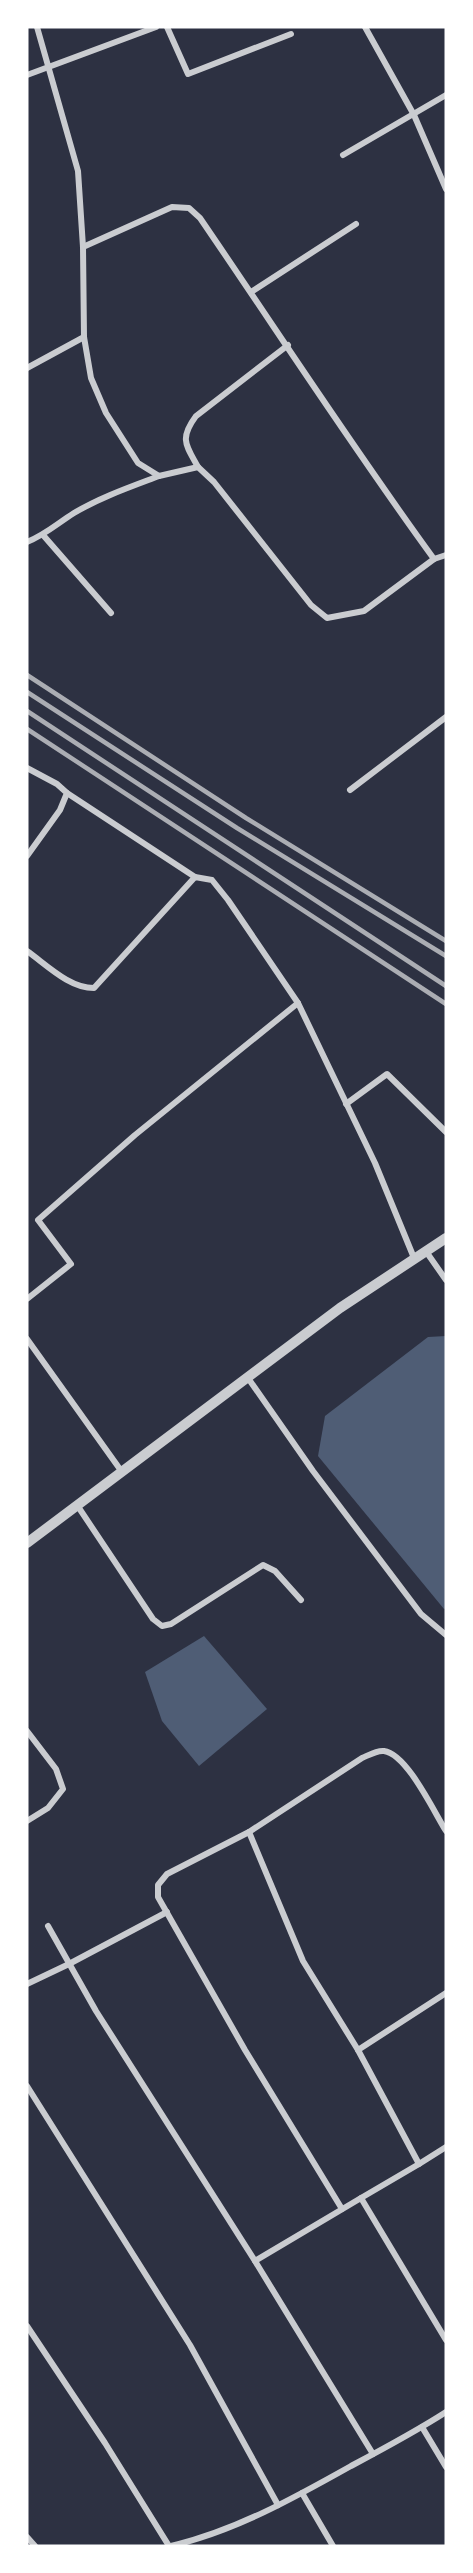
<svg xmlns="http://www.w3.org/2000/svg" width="473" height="2573" font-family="'Fira Sans Condensed',sans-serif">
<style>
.water{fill:#4f5d75}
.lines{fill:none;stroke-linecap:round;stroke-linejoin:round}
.minor{stroke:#caccd0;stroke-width:6}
.tertiary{stroke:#caccd0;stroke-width:10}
.rail{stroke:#abadb3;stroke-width:4.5}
</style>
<rect width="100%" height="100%" fill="#2d3142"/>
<g class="water">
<path d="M446,1336V1608L444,1609L318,1456L325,1416L428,1337Z"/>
<path d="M204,1636L267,1709L199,1766L162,1721L145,1672Z"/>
</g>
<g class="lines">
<g class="minor">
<path d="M37,27L78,171L83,247L84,337L91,378L106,413L138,463L159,476L198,467L214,482L311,605L327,618L364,611L434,559L446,555"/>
<path d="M167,27L188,74L291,34"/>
<path d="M365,27L414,115L446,189"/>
<path d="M27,75L156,27"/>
<path d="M343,155L446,95"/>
<path d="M83,247L172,207L189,208L200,218C278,332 353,448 434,559"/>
<path d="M251,292L356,224"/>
<path d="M27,368L84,337"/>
<path d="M198,467C186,445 179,439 196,416L288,345"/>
<path d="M43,535L111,613"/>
<path d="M27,542C45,535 58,523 74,513C101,497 130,487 159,476"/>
<path d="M27,768L57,784L67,793L60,810L27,856"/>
<path d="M350,790L446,717"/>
<path d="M67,793L195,877"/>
<path d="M27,951C47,965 69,988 94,988L195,877L212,880L228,900L298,1003L135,1135L38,1220L71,1264L27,1299"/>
<path d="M298,1003L375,1163L414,1258"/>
<path d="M346,1104L387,1074L446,1132"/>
<path d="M425,1250L446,1280"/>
<path d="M27,1339L122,1472"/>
<path d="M248,1378L313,1471L421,1614L446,1635"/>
<path d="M77,1505L153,1619L162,1626L171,1624L263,1565L275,1571L301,1600"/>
<path d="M27,1731L56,1769L63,1789L48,1808L27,1821"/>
<path d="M249,1832L303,1961L358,2050L419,2164L361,2198"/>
<path d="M48,1926L96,2011L255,2261L373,2454"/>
<path d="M27,1984L69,1964L167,1912"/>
<path d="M358,2050L446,1993"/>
<path d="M27,2086L190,2345L278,2505"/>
<path d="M419,2164L446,2147"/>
<path d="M342,2209L245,2050L158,1897V1885L167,1874L249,1832L362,1758C369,1755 377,1750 384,1751C407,1754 434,1812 446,1831"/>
<path d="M255,2261L361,2198L446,2340"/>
<path d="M27,2326L105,2443L169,2546"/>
<path d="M422,2427L446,2467"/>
<path d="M302,2493L333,2546"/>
<path d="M27,2537L35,2546"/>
<path d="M171,2546C235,2531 294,2498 351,2466C383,2449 415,2432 446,2412"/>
</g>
<path class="tertiary" d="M27,1543L340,1308L446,1238"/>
<g class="rail">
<path d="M27,675L246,818L446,941"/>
<path d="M27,692L237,828L446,956"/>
<path d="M27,711L446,986"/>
<path d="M27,729L446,1004"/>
</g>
</g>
<rect width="473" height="2573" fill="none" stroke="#ffffff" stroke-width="57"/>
</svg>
